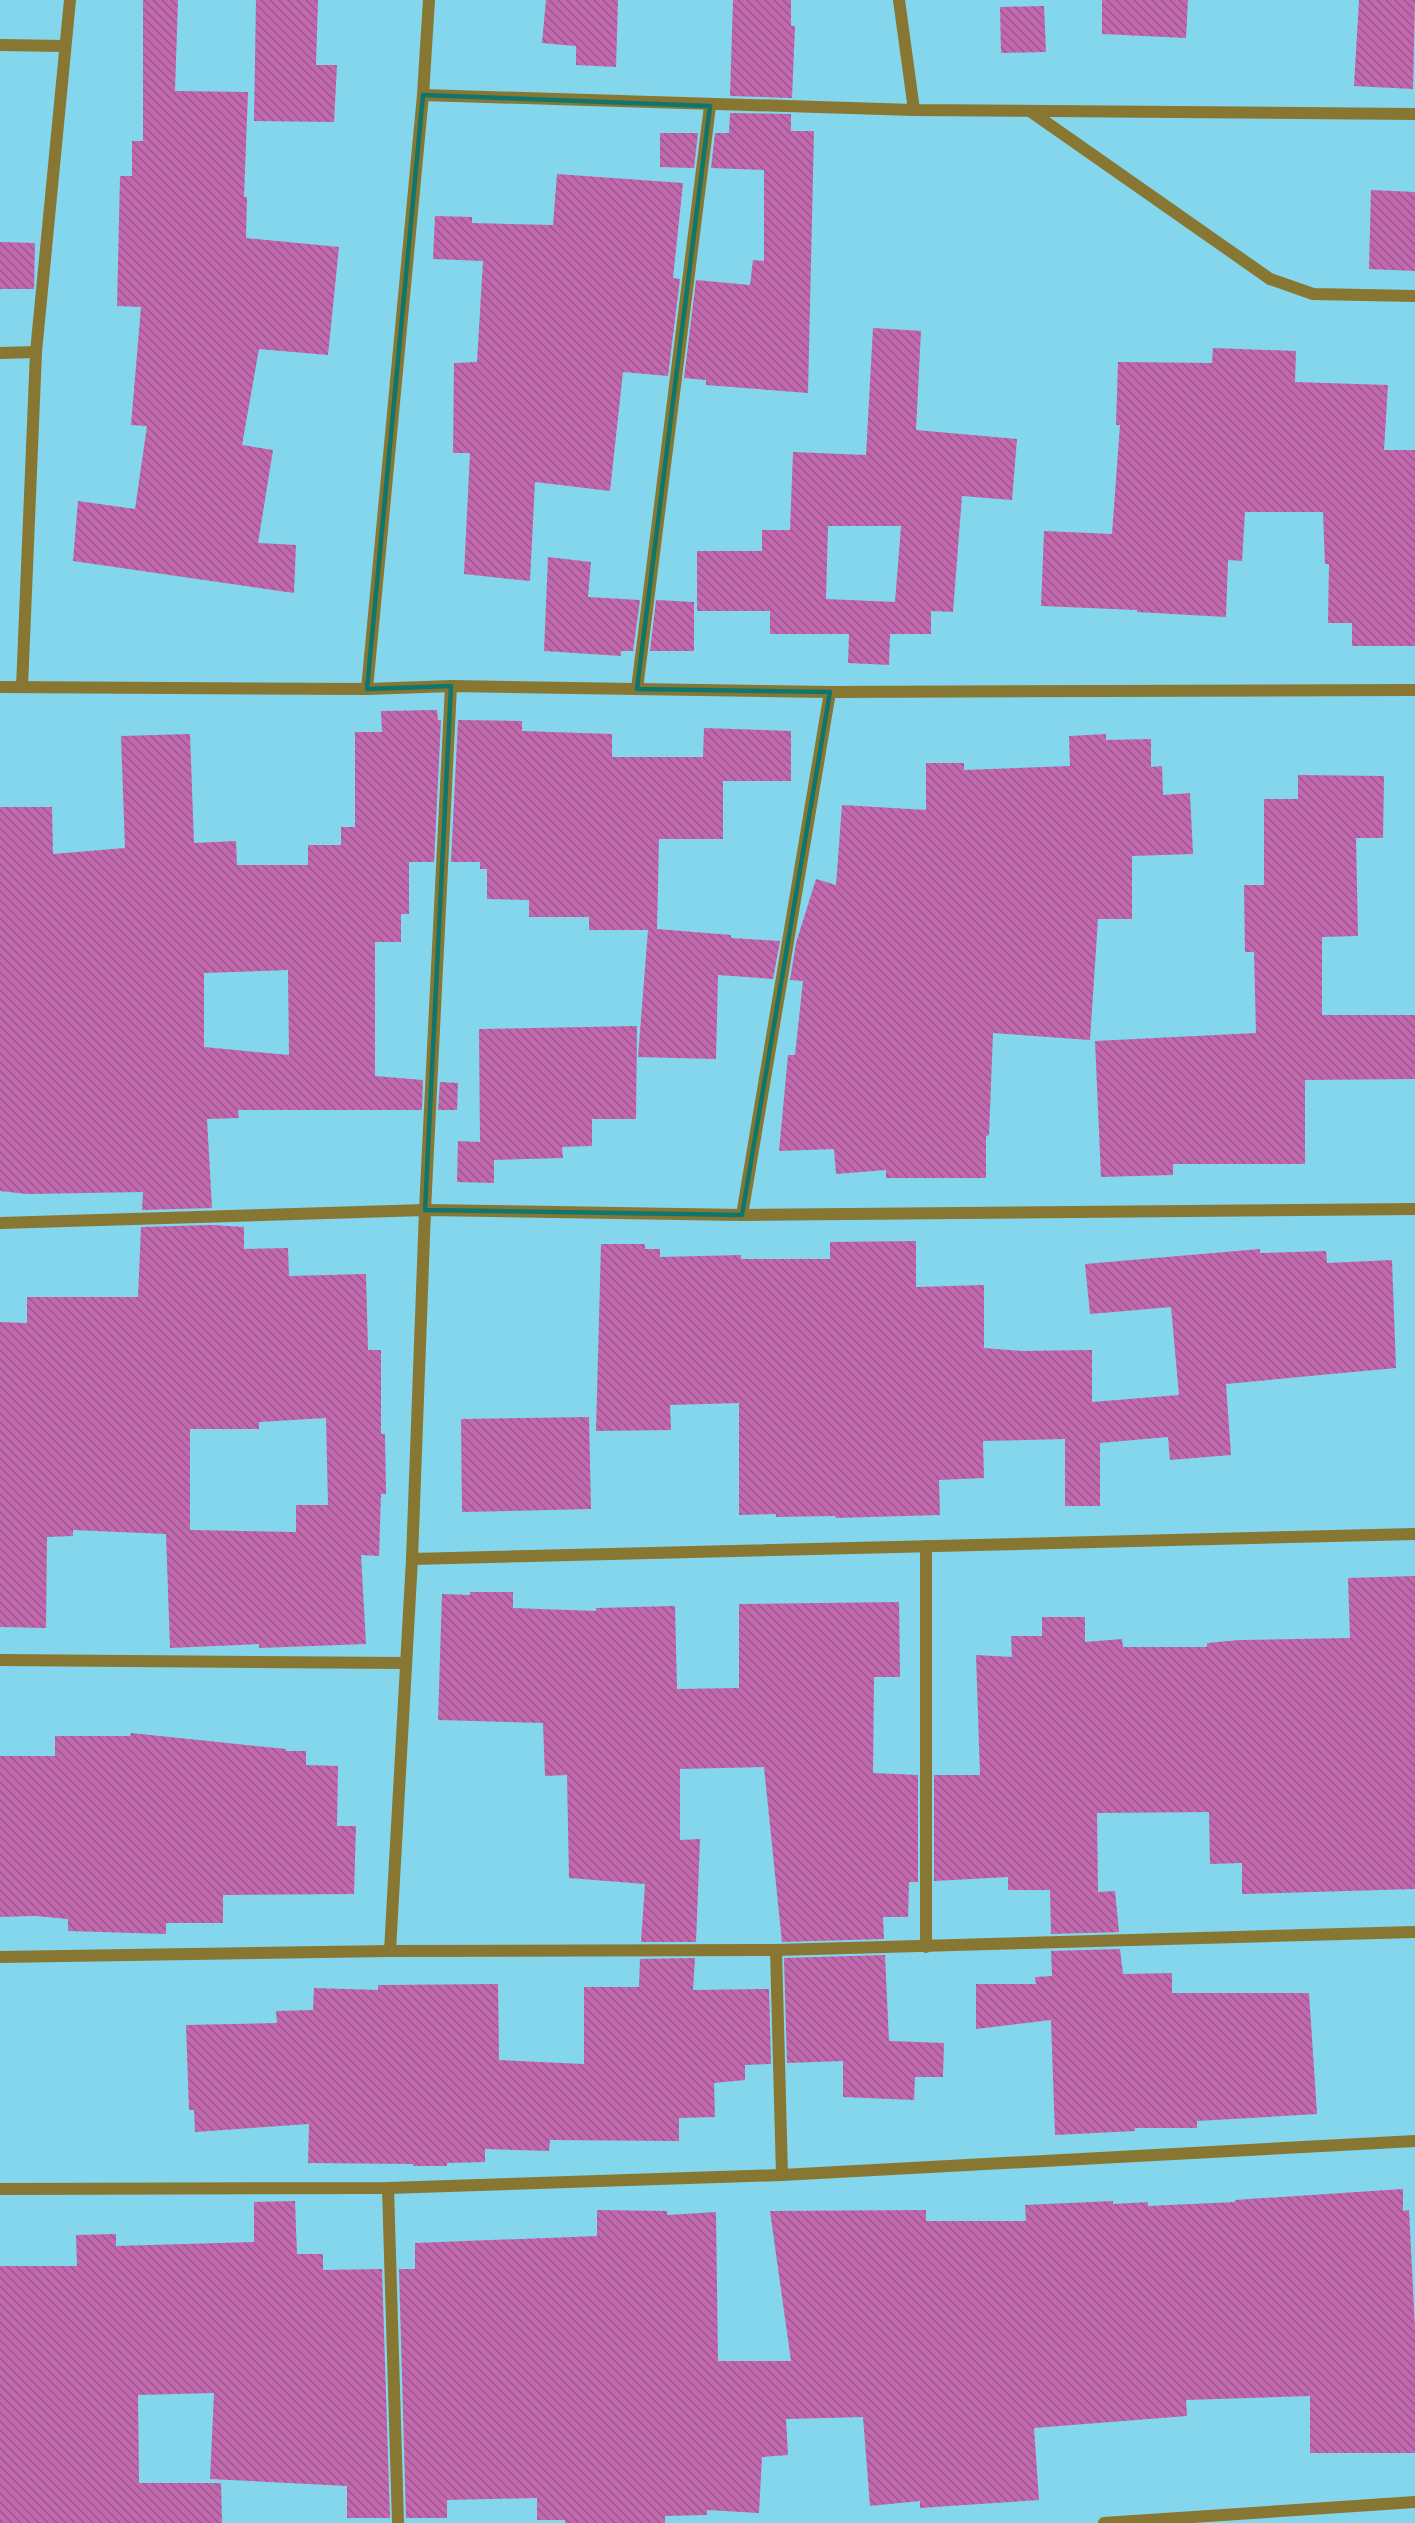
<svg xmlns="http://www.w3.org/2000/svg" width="1415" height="2523" font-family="Commissioner,sans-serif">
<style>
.building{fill:url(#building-back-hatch);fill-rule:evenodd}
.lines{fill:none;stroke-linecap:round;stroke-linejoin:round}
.street{stroke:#877732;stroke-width:12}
.marked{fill:none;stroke:#0f766e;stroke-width:4.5;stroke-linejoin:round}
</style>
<defs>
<pattern id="building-back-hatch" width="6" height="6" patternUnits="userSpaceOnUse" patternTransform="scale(1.5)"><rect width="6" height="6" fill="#c268ad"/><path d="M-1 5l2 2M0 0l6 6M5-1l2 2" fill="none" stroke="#9c568e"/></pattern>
</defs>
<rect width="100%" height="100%" fill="#83d6ec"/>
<g class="building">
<path d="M143,0H178L175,91L248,92L244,197H247L246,238L339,247L328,355L259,349L242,445L273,450L258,543L296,545L294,593L73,561L78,501L135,509L147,426L131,425L141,307L117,306L120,176H132V141H143Z"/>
<path d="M256,0H318L316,65H337L334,122L254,121Z"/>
<path d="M546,0H618L616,67L576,65V46L542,43Z"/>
<path d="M733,0H791V26H795L792,98L730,96Z"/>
<path d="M1102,0H1188L1186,38L1102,34Z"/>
<path d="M1359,0H1415L1413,89L1354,86Z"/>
<path d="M1044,6L1046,52L1001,53L1000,7Z"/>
<path d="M730,113L791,114V131H814L808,393L706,385V380L684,378L696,280L750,285L753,260L764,261V170L711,168L715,133H729Z"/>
<path d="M660,133H698L694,168L660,167Z"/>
<path d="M557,174L683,183L673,278L680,279L668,376L623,372L610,491L535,482L530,581L464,574L470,453H453L454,363L477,362L483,261L433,259L435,216L472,217V223L553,225Z"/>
<path d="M1371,190L1415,192V271L1369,269Z"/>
<path d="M0,242L35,243L34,289H0Z"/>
<path d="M873,328L921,331L916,430L1017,439L1012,500L962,496L953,612L931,611V634H890L889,665L848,663L849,634H770V611H697V551H762V530H790L793,452L866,455ZM828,526H901L895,602L826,599Z"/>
<path d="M1213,348L1296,351L1295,382L1388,385L1384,450H1415V646H1352V623H1328L1329,564H1325L1323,512H1245L1242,561L1228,560L1226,617L1137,612V610L1041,606L1044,531L1112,534L1120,425H1116L1118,362L1212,363Z"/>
<path d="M548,557L591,562L588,597L640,600L633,651H621V656L544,651Z"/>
<path d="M656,600L694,602V651H650Z"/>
<path d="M437,710L438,720H441L434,862H409V914H401V942H375V1076L423,1080L422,1110H238L239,1118L207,1119L212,1208L142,1210L143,1192L27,1194L0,1191V807H52L53,854L125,848L121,736L190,734L194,843L236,841L237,865H308V845H341V827H355V732H382L381,711ZM288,970L289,1055L204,1047V973Z"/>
<path d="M458,720L522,721V731L612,734V757H703L704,728L791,731V781H723V839H659L657,929L731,935V938L780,941L773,979L718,975L716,1059L638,1057L648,930H589V917H529V900L487,899V869H480V862H451Z"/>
<path d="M1106,734V740L1151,739V767L1162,766L1163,795L1190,793L1193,854L1132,856V919H1098L1090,1040L993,1033L989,1135L986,1136V1178H886V1170L836,1174L834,1149L779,1151L788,1055H795L803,981L790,980L796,943L816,879L836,885L842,805L926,810V763H964V770L1070,766L1069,736Z"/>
<path d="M1298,775L1384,776L1383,838H1356L1358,936L1322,937V1015H1415V1079L1305,1080V1164H1173V1175L1101,1177L1095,1041L1256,1033L1254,952H1245L1244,885H1264V799H1298Z"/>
<path d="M637,1026L636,1119H592V1146L562,1147L563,1158L494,1160V1183L457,1182L458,1141L480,1142L479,1029Z"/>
<path d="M440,1082L458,1083L457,1110H438Z"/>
<path d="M212,1225L244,1227V1249L288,1248L289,1276L366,1274L368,1350H381V1434H385L386,1494H381L379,1556L361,1555L366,1644L259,1648V1644L170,1648L166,1534L73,1530V1536L47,1537L46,1628L0,1627V1322L27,1323V1297H138L141,1227ZM326,1418L328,1505H296V1532L190,1530V1429H259V1422Z"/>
<path d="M916,1241V1287L984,1285V1348L1021,1351L1092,1350V1402L1179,1395L1171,1307L1090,1314L1085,1264L1260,1249V1253L1326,1251L1327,1263L1392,1260L1396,1368L1226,1384L1231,1455L1170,1460L1168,1437L1100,1443V1506H1065V1439L983,1441L984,1478L939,1480L940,1515L836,1518L835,1516L776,1517V1514L739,1515V1403L670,1405L671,1430L596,1431L601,1244H645V1249H660V1257L741,1255V1259H830V1242Z"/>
<path d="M589,1417L591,1509L462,1512L461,1419Z"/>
<path d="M1415,1576V1889L1242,1894V1863L1210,1864L1209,1812L1097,1813L1098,1892L1115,1891L1119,1932L1051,1934L1050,1890H1008V1877L934,1881V1775H980L976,1655L1012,1657L1011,1636H1042V1617H1085V1642L1122,1639L1123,1647H1207V1643L1240,1640L1350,1638L1348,1578Z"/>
<path d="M470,1592H513V1608L596,1611V1608L675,1606L677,1689L739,1688V1604L899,1602L900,1677H874L873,1773L918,1775V1882H909L908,1917H883L884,1939L782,1942L764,1767L680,1769V1840L700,1839L696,1942H641L645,1884L569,1878L567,1775L545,1776L543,1723L438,1720L442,1594L470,1595Z"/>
<path d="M131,1733L286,1749V1751H306V1765L338,1766L337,1826H356L354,1894L223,1895V1923H166V1934L68,1931V1919L35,1916L0,1917V1756H55V1736H130Z"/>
<path d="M1120,1949L1123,1974L1172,1973V1993H1309L1317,2114L1197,2121V2128H1135V2131L1055,2135L1051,2020L976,2029V1984H1036L1035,1977L1052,1976L1051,1951Z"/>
<path d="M885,1955L889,2041L944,2043L943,2077H915L914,2100L843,2097V2061L787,2063L784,1958Z"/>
<path d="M695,1958L693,1990L769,1989L771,2064L745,2065V2080L714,2083L715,2117L679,2118V2141L550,2140L549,2151L485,2149V2162L447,2163V2166H413V2164L308,2163L309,2124L195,2132L194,2110H189L186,2025L277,2023L276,2011L313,2010L314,1988L378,1990V1985L498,1984L499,2060L584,2064V1987H639L640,1959Z"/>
<path d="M1403,2189V2211L1409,2210L1415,2329V2453H1310V2396L1186,2400L1187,2416L1034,2428L1039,2500L920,2508V2501L870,2506L863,2417L786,2419L788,2455L762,2457L759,2513L707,2510V2515L665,2516V2523H565V2520H537V2498L447,2500V2518H406L399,2269H415V2243L597,2236V2210L667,2211V2215L716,2212L718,2361H791L770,2211L926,2210V2221H1026L1025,2205L1113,2201V2204L1148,2202V2206L1235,2202V2200Z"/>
<path d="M295,2201L297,2254H323V2270L382,2269L390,2518H347V2486L210,2479L214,2393L138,2395L139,2483H221L222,2523H0V2266H77L76,2235L116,2234V2246L254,2242V2202Z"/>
</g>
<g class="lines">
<g class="street">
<path d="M899,0L914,110"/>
<path d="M0,45L65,46"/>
<path d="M423,95L914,110L1415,114"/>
<path d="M1030,111L1270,279L1313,294L1415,296"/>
<path d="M0,353L36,352"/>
<path d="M0,687L367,689L451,686L830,692L1415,690"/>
<path d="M22,687L36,352L70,0"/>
<path d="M367,689L423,95L429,0"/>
<path d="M637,689L710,106"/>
<path d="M742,1215L830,692"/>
<path d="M0,1223L425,1210L742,1215L1415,1209"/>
<path d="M412,1559L1415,1534"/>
<path d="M0,1660L405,1663"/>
<path d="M926,1947V1546"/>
<path d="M776,1950L782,2175"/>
<path d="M390,1951L412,1559L425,1210L451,686"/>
<path d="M0,1957L390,1951L776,1950L1415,1932"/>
<path d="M388,2188L398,2523"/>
<path d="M0,2189L388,2188L782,2175L1415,2141"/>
<path d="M1104,2523L1415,2502"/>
</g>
</g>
<path class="marked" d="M423,95L710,106L637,689L830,692L742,1215L425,1210L451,686L367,689Z"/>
</svg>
